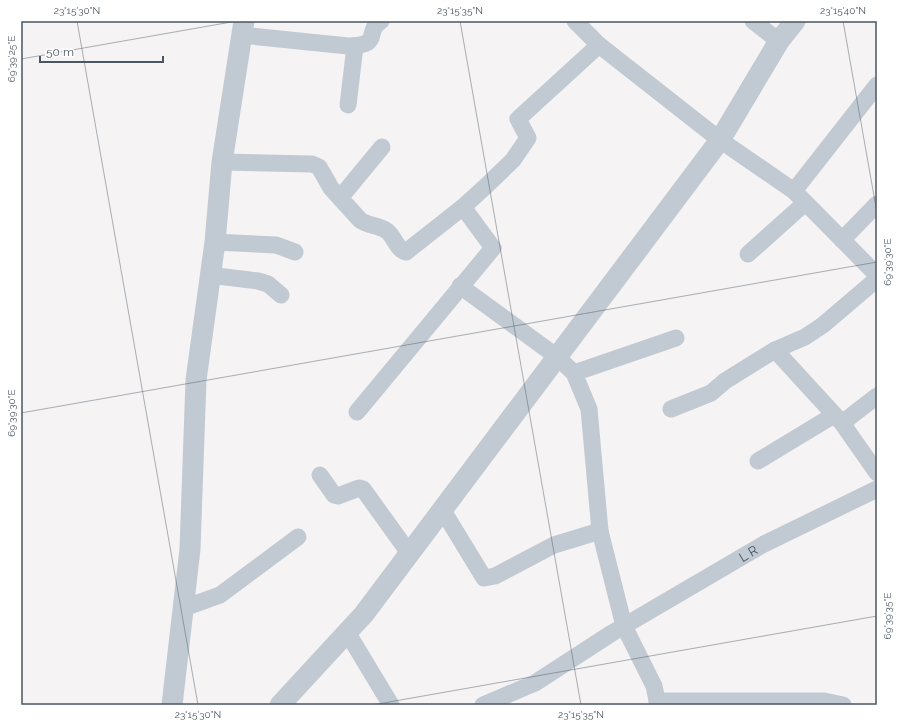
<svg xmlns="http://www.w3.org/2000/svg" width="898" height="726" font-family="Raleway,sans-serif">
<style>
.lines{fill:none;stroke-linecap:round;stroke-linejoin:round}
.minor{stroke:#c1cad2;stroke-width:17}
.tertiary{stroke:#c1cad2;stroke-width:21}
.ticks{fill:none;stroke:#4a5661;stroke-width:1;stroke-opacity:0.45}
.labels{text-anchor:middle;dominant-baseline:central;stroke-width:3;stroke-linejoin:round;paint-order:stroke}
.street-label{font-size:13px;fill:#4a5661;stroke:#fff}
.neatline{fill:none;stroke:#4a5661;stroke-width:1.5}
.ticks-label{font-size:10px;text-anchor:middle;fill:#4a5661}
</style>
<rect width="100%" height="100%" fill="#f5f3f3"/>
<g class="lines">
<g class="minor">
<path d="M575,21L599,45L720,140L794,191L877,275"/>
<path d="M753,21L779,41"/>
<path d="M241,35L348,46C384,45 363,33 381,21"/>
<path d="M348,105L355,46"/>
<path d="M222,162L312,164L319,167L331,188L360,220C368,226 379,225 387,231C394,236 397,250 406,252L463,207L486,186L513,160L528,138L518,119L599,45"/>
<path d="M794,191L877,85"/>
<path d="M340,198L382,147"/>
<path d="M842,240L877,204"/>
<path d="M215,242L276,245L295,252"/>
<path d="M748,254L805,203"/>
<path d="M209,275L258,281L268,284L281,295"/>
<path d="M460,286L556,356L574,373L589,409L600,531L624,626L654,686L658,705"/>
<path d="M775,350L842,423L877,473"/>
<path d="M574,373L676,338"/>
<path d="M671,409L711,393L725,381L775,350L805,337L823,325L877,279"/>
<path d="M357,412L493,248L463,207"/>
<path d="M842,423L877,396"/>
<path d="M758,461L834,415"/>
<path d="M320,475L334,495L338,496L359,488L363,489L409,553"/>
<path d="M442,509L484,578L495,576L554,545L600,531"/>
<path d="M184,608L220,595L298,537"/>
<path d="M347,632L391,705"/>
<path d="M657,701H824L843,705"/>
<path id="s1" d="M483,705L535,683L612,633L764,544L877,489"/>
</g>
<g class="tertiary">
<path d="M172,705L190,549L196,380L215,242L222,162L244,21"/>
<path d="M280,705L364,614L720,140L779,41L795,21"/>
</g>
</g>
<path class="ticks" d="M77,21L198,705M460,21L581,705M843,21L877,213M21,59L237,21M21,413L877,262M372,705L877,616"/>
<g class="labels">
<g class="street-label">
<text stroke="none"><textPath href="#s1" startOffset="306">L R</textPath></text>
</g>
</g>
<rect width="898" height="726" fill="none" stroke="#ffffff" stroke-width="44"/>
<path d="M40 56v6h123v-6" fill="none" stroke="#4a5661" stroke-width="2"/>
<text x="46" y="56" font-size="12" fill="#4a5661" stroke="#ffffff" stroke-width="3" paint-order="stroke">50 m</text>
<rect x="22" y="22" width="854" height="682" class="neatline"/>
<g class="ticks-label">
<text x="77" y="14">23°15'30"N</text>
<text x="460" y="14">23°15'35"N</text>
<text x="843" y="14">23°15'40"N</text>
<text transform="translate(11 59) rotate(-90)" y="4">69°39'25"E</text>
<text transform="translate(887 262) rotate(-90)" y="4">69°39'30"E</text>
<text transform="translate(11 413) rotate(-90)" y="4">69°39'30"E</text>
<text transform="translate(887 616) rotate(-90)" y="4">69°39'35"E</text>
<text x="198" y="718">23°15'30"N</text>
<text x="581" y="718">23°15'35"N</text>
</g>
</svg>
